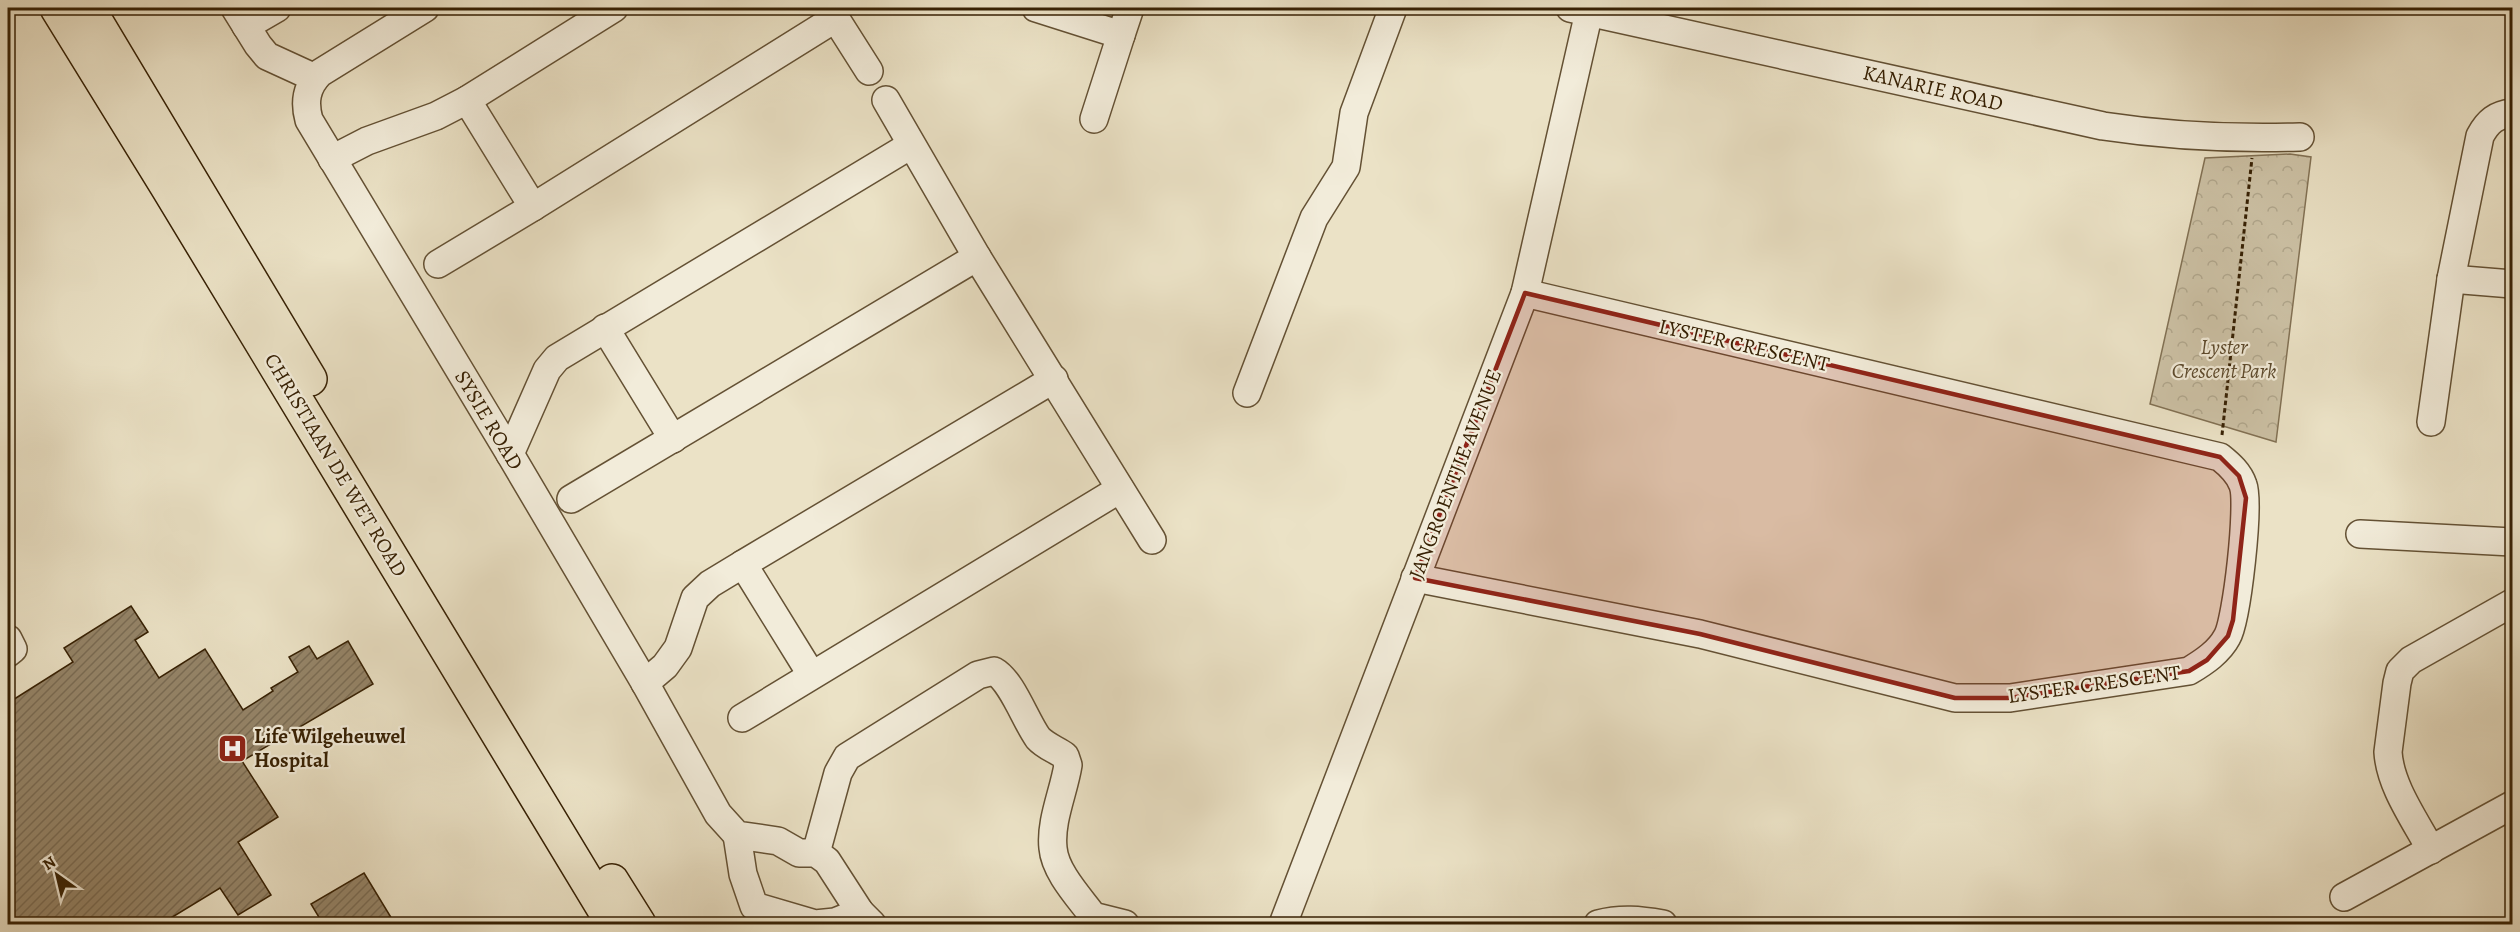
<svg xmlns="http://www.w3.org/2000/svg" width="2520" height="932" font-family="Alegreya,serif">
<style>
.park{fill:url(#park-crowns);stroke:#827154;stroke-width:1.5}
.building{fill:url(#building-hatch);stroke:#372104;stroke-width:1.5}
.lines{fill:none;stroke-linecap:round;stroke-linejoin:round}
.minor-casing{stroke:#645134;stroke-width:30}
.major-casing{stroke:#372104;stroke-width:36}
.path{stroke:#372104;stroke-width:3;stroke-dasharray:4.5 3;stroke-linecap:butt}
.minor{stroke:#f2ecda;stroke-width:27}
.major{stroke:#ebe2c6;stroke-width:33}
.marked{fill:#8f2418;fill-opacity:0.2;stroke:#8f2418;stroke-width:4.5;stroke-linejoin:round}
.labels{text-anchor:middle;dominant-baseline:central;stroke-width:4.5;stroke-linejoin:round;paint-order:stroke}
.street-label{font-size:21px;fill:#372104;stroke:#f2ecda}
.park-label{font-size:21px;font-style:italic;fill:#5c492c;stroke:#f2ecda}
.poi-label{font-size:21px;font-weight:bold;fill:#372104;stroke:#f2ecda;text-anchor:start}
</style>
<defs>
<pattern id="park-crowns" width="20" height="18" patternUnits="userSpaceOnUse" patternTransform="scale(1.5)"><rect width="20" height="18" fill="#ccc1a5"/><path d="M2 6a3 3 0 1 1 6 0M12 15a3 3 0 1 1 6 0" fill="none" stroke="#b0a68c"/></pattern>
<pattern id="building-hatch" width="6" height="6" patternUnits="userSpaceOnUse" patternTransform="scale(1.5)"><rect width="6" height="6" fill="#958569"/><path d="M-1 1l2-2M0 6l6-6M5 7l2-2" fill="none" stroke="#7a6c54"/></pattern>
</defs>
<rect width="100%" height="100%" fill="#ebe2c6"/>
<filter id="stains"><feTurbulence type="fractalNoise" baseFrequency=".00333" numOctaves="4"/><feColorMatrix values="0 0 0 0 .2 0 0 0 0 .09 0 0 0 0 .02 0 0 0 .5 -.17"/></filter>
<radialGradient id="worn" r=".72"><stop offset=".6" stop-color="#630" stop-opacity="0"/><stop offset="1" stop-color="#630" stop-opacity=".3"/></radialGradient>
<path class="park" d="M2290,154L2311,157L2276,442L2150,404L2205,158Z"/>
<g class="building">
<path d="M131,606L148,632L135,640L159,678L205,649L243,710L273,691L271,688L298,672L289,657L309,646L317,659L348,641L373,684L242,761L278,817L238,842L271,895L238,915L220,888L161,924H8V703L73,662L64,648Z"/>
<path d="M364,873L395,924H323L311,904Z"/>
</g>
<g class="lines">
<defs>
<g id="minor">
<path d="M235,8L258,45L267,56L315,78"/>
<path d="M425,8L320,73C306,87 304,102 309,120L510,454L645,683L718,814L737,835L778,841L799,853H816L827,861L860,912L872,924"/>
<path d="M829,8L869,71"/>
<path d="M1036,8L1121,35L1130,8"/>
<path d="M1570,8L2103,126C2169,136 2233,139 2300,137"/>
<path d="M246,26L277,8"/>
<path d="M467,100L533,207"/>
<path d="M886,100L977,257L1152,540"/>
<path d="M1094,119L1121,35"/>
<path d="M332,159L367,141L436,116L467,100L614,8"/>
<path d="M438,264L533,207L836,18"/>
<path d="M2451,279L2512,284"/>
<path d="M605,328L673,439"/>
<path d="M1247,393L1314,218L1346,167L1354,113L1393,8"/>
<path d="M2431,422L2451,279L2480,136C2488,121 2496,115 2512,113"/>
<path d="M510,454L547,370L557,358L911,145"/>
<path d="M571,499L977,257"/>
<path d="M2360,534L2512,542"/>
<path d="M743,564L1054,379"/>
<path d="M1415,578L1700,634L1955,698H2010L2189,671C2204,662 2219,652 2227,637C2237,620 2250,503 2243,485C2239,473 2230,465 2220,457L1525,293"/>
<path d="M8,639L13,649L8,653"/>
<path d="M645,683L665,666L678,648L695,598L710,584L743,564L811,674"/>
<path d="M742,718L1120,489"/>
<path d="M737,835L743,874L754,906L815,924L835,922L860,912"/>
<path d="M2431,850C2415,820 2390,786 2388,752L2397,683L2400,671L2411,660L2512,603"/>
<path d="M816,853L838,773L847,757L978,675L994,671C1012,681 1025,720 1038,738C1045,746 1057,750 1065,756L1068,765C1064,791 1050,821 1053,848C1055,872 1079,897 1093,916L1125,924"/>
<path d="M2344,897L2512,805"/>
<path d="M1283,924L1525,293L1589,12"/>
<path d="M1598,924C1621,918 1640,920 1663,924"/>
</g>
<g id="major">
<path d="M57,8L168,188L613,924"/>
<path d="M88,8L310,379"/>
<path d="M612,881L639,924"/>
</g>
</defs>
<use href="#minor" class="minor-casing"/>
<use href="#major" class="major-casing"/>
<path class="path" d="M2222,435L2252,158"/>
<use href="#minor" class="minor"/>
<use href="#major" class="major"/>
</g>
<path class="marked" d="M1525,293L2220,457L2239,476L2246,498L2233,620L2228,636L2207,660L2189,671L2010,698H1955L1700,634L1415,578Z"/>
<defs>
<symbol id="hospital-square" viewBox="-11 -11 22 22"><rect x="-9" y="-9" width="18" height="18" rx="4" fill="#8f2418" stroke="#f2ecda"/><path d="M-5-5h3v3.5h4V-5h3V5h-3V1.5h-4V5h-3Z" fill="#fff"/></symbol>
</defs>
<g fill-rule="evenodd">
<use href="#hospital-square" x="216" y="732" width="33" height="33"/>
</g>
<g class="labels">
<g class="street-label">
<text transform="translate(1933 88) rotate(13)">KANARIE ROAD</text>
<text transform="translate(1744 345) rotate(13)">LYSTER CRESCENT</text>
<text transform="translate(489 420) rotate(59)">SYSIE ROAD</text>
<text transform="translate(336 465) rotate(59)">CHRISTIAAN DE WET ROAD</text>
<text transform="translate(1455 474) rotate(-69)">JANGROENTJIE AVENUE</text>
<text transform="translate(2094 684) rotate(-8)">LYSTER CRESCENT</text>
</g>
<g class="park-label">
<text x="2224" y="347">Lyster<tspan x="2224" dy="24">Crescent Park</tspan></text>
</g>
<g class="poi-label">
<text x="254" y="736">Life Wilgeheuwel<tspan x="254" dy="24">Hospital</tspan></text>
</g>
</g>
<rect width="2520" height="932" fill="none" stroke="#ebe2c6" stroke-width="30"/>
<rect x="9" y="9" width="2502" height="914" fill="none" stroke="#372104" stroke-width="3"/>
<rect x="15" y="15" width="2490" height="902" fill="none" stroke="#372104" stroke-width="1.5"/>
<g transform="translate(57 875) rotate(326)" stroke="#f2ecda" stroke-width="4.5" paint-order="stroke">
<path d="M0-4.5L10 22L0 15L-10 22Z" fill="#372104"/>
<text y="-9" font-size="16" font-weight="bold" text-anchor="middle" fill="#372104">N</text>
</g>
<rect width="100%" height="100%" filter="url(#stains)"/>
<rect width="100%" height="100%" fill="url(#worn)"/>
</svg>
